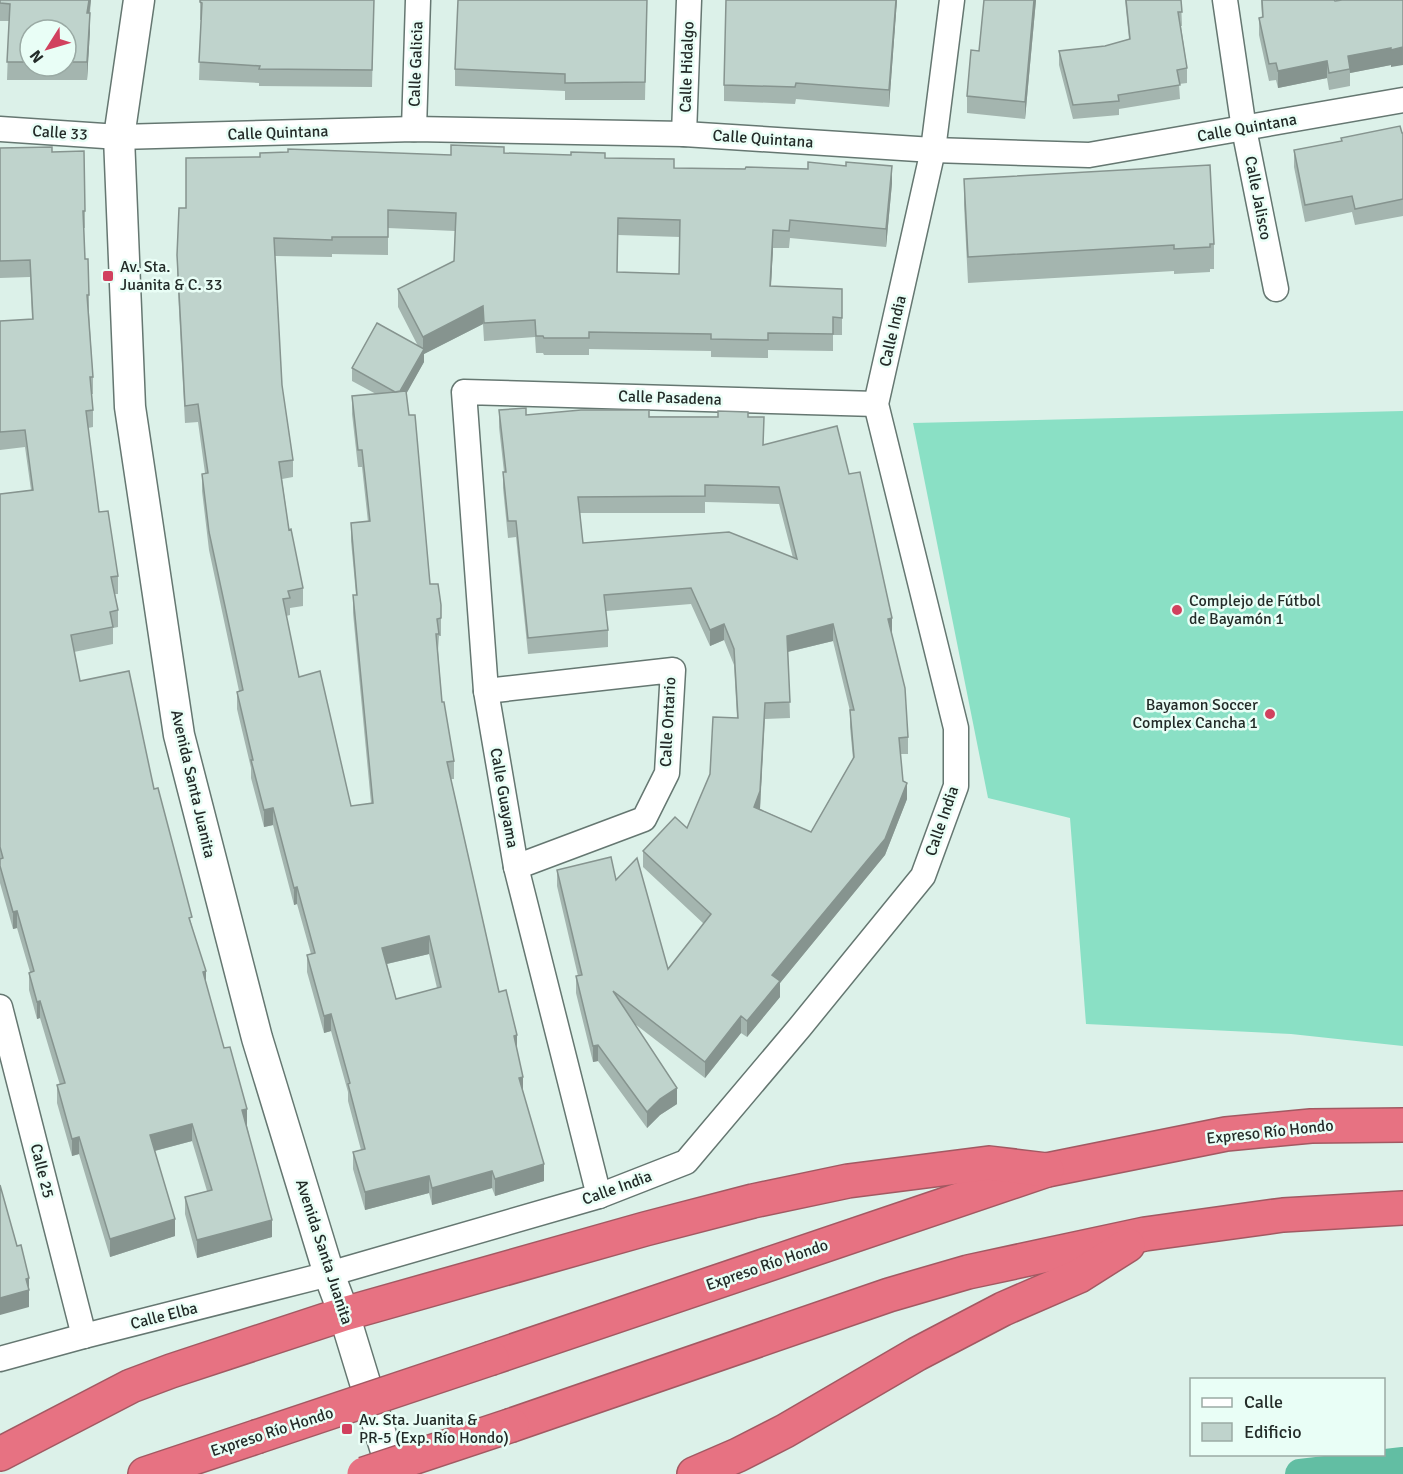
<svg xmlns="http://www.w3.org/2000/svg" width="1403" height="1474" font-family="Signika,sans-serif">
<style>
.pitch{fill:#8ae0c5}
.lines{fill:none;stroke-linecap:round;stroke-linejoin:round}
.canal{stroke:#62bea3;stroke-width:30}
.minor-casing{stroke:#657771;stroke-width:27}
.tertiary-casing{stroke:#657771;stroke-width:33}
.motorway-casing{stroke:#a25962;stroke-width:36}
.minor{stroke:#fff;stroke-width:24}
.tertiary{stroke:#fff;stroke-width:30}
.motorway{stroke:#e77282;stroke-width:33}
.motorway-bridge-casing{stroke:#a25962;stroke-width:36;stroke-linecap:butt}
.motorway-bridge{stroke:#e77282;stroke-width:33}
.wall{fill:#a4b5af;fill-rule:evenodd}
.shaded-wall{fill:#86948f}
.building{fill:#bfd3cc;stroke:#86948f;stroke-width:1.5;fill-rule:evenodd}
.poi-dot{fill:#d1415e;stroke:#e9fef6;stroke-width:2}
.labels{text-anchor:middle;dominant-baseline:central;stroke-width:5;stroke-linejoin:round;paint-order:stroke}
.street-label{font-size:16px;fill:#232b28;stroke:#e9fef6}
.poi-label{font-size:16px;fill:#232b28;stroke:#e9fef6;text-anchor:start}
</style>
<rect width="100%" height="100%" fill="#dcf1e9"/>
<path class="pitch" d="M1403,411V1046L1291,1034L1086,1024L1070,818L988,798L913,423Z"/>
<g class="lines">
<path class="canal" d="M1300,1474L1403,1462"/>
<defs>
<g id="minor">
<path d="M1225,0L1244,129L1276,289"/>
<path d="M0,129L119,137L414,129L684,134L933,150L1089,155L1403,100"/>
<path d="M414,129L418,0"/>
<path d="M684,134L689,0"/>
<path d="M486,691L673,670L667,773L644,819L516,867"/>
<path d="M0,1007L84,1336"/>
<path d="M599,1196L516,867L486,691L464,392L876,404"/>
<path d="M0,1359L84,1336L329,1274L599,1196L686,1162L800,1027L923,876L956,786V728L876,404L933,150L952,0"/>
</g>
<path id="tertiary" d="M139,0L119,137L130,407L179,735L257,1038L329,1274L344,1314L393,1474"/>
<g id="motorway">
<path d="M492,1358L1047,1170L1226,1134L1311,1126L1403,1125"/>
<path d="M512,1425L889,1295L968,1272L1145,1234L1283,1215L1403,1208"/>
<path d="M0,1454L131,1386L171,1371L344,1314L645,1229L753,1201L848,1181L989,1163L1047,1170"/>
<path d="M145,1474L256,1437"/>
<path d="M694,1474L738,1455L785,1431L917,1354L1003,1309L1079,1276L1128,1245"/>
</g>
</defs>
<use href="#minor" class="minor-casing"/>
<use href="#tertiary" class="tertiary-casing"/>
<use href="#motorway" class="motorway-casing"/>
<use href="#minor" class="minor"/>
<use href="#tertiary" class="tertiary"/>
<use href="#motorway" class="motorway"/>
<defs>
<g id="motorway-bridge">
<path d="M256,1437L492,1358"/>
<path d="M364,1474L512,1425"/>
</g>
</defs>
<use href="#motorway-bridge" class="motorway-bridge-casing"/>
<use href="#motorway-bridge" class="motorway-bridge"/>
</g>
<g class="wall">
<path d="M0,0H91L90,13V30L87,80H7L9,21H0ZM30,30H66V66H30Z"/>
<path d="M200,0H374L372,87L259,86V83L199,80L201,20H200Z"/>
<path d="M647,0L645,100H565V91L455,86V69Z"/>
<path d="M897,0L889,107L796,99L795,104L724,101V85Z"/>
<path d="M984,0H1036L1025,119L967,113V96L979,51Z"/>
<path d="M1125,0H1181L1182,26H1181L1187,68V83L1179,84L1180,99L1119,109V115L1073,119L1059,65V51L1105,46L1129,39Z"/>
<path d="M1261,0H1334L1335,1L1403,0L1391,67V65L1350,73V86L1329,90L1327,78L1278,88L1276,80L1269,81L1259,35V18L1262,17Z"/>
<path d="M1403,133V216L1355,225L1352,212L1305,222L1294,167V150L1341,141V138Z"/>
<path d="M0,148L52,152L85,211V228H84L85,259L89,295V313L93,377V394H91L93,410V427L88,428L99,512L118,576V594H115L118,610V627L113,628V644L74,652L80,681L154,789L192,926L206,983L224,1048L247,1126L272,1237L197,1258L185,1214V1197L207,1191L192,1141L155,1151L175,1236L110,1257L79,1154L72,1156L57,1103V1085H60L40,1018L37,1019L29,990V973L30,972L17,928L13,929L0,883V494L31,490L25,447L0,450V321L32,319L30,277L0,278Z"/>
<path d="M504,153L605,158L674,168L892,183L886,247L790,238L789,248H773L771,286L842,289V335H833V351L768,350V358L711,357V351L589,349V355H544L543,353H536L535,337L484,341L483,324L424,354V362L406,393L430,584L441,618V636H439L438,651L442,702L454,761V779H451L499,992L517,1049L523,1092L544,1181L495,1196L492,1188L432,1205L429,1193L365,1210L353,1169V1152L361,1150L348,1101V1092L331,1031L324,1033L307,972V955L311,954L297,904L294,905L273,825L264,827L251,778V768L237,709V692L239,691L209,550L202,491V474L205,473L198,422L185,423L177,273V255L186,208L451,155ZM388,228L455,231L454,261L398,289V307L418,346L352,368V381L376,394L352,396V414L358,467H362L368,522L351,523V541L356,595H353V613L371,803L351,806L299,677L286,616L290,615V608L303,606V588L289,530L282,479L293,477V460L282,385L275,256L332,257V254L388,255ZM618,235L680,237L679,274L617,272ZM429,954L437,988L396,999L387,964Z"/>
<path d="M964,179L1214,244V269H1210V272L1174,274V271L968,283L964,205Z"/>
<path d="M499,410L526,415L748,417L764,445L849,474L892,634H891L908,737V754H900L903,781L907,799L885,855L780,983V997L747,1037L741,1033L705,1078L635,1024L677,1104L660,1115L647,1128L598,1061L593,1062L576,993V976H578L557,886V870L616,880L668,969L704,924L643,867V851L687,828L737,718L734,665L724,640L710,646L691,604L606,611L608,630V647L528,654L516,537L508,538L503,488V472H504L499,427ZM705,502L779,504L793,558L583,543L580,513H705ZM833,641L850,711V727L853,759L811,832L760,809L765,719L790,718L788,652Z"/>
</g>
<g class="shaded-wall">
<path d="M89,0H91L87,30V13Z"/>
<path d="M896,0H897L889,107V90Z"/>
<path d="M1034,0H1036L1025,119V102Z"/>
<path d="M90,13V30L87,80V62Z"/>
<path d="M1403,47V65L1391,67V50Z"/>
<path d="M1391,48V65L1350,73L1348,56Z"/>
<path d="M1327,61V78L1278,88V71Z"/>
<path d="M892,166V183L886,247V229Z"/>
<path d="M773,230V248L770,303V286Z"/>
<path d="M483,306V324L424,354V362L399,407V394L423,351V337Z"/>
<path d="M892,618V634L888,635V619Z"/>
<path d="M724,624V640L710,646V630Z"/>
<path d="M833,624V641L787,652V636Z"/>
<path d="M765,703L760,808L754,823V807Z"/>
<path d="M907,783V799L885,855L780,983V997L747,1037V1021L772,975Z"/>
<path d="M273,808V825L264,827V810Z"/>
<path d="M297,887V904L294,905V888Z"/>
<path d="M17,911V928L13,929V912Z"/>
<path d="M429,936V954L382,965V948Z"/>
<path d="M206,971V988L203,972Z"/>
<path d="M40,1001V1018L37,1019V1002Z"/>
<path d="M331,1014V1031L324,1033V1016Z"/>
<path d="M741,1016V1033L705,1078V1062Z"/>
<path d="M517,1035V1053L514,1036Z"/>
<path d="M598,1045V1061L593,1062V1046Z"/>
<path d="M523,1077V1094L519,1078Z"/>
<path d="M677,1088V1104L660,1115L647,1128V1112L660,1099Z"/>
<path d="M247,1109V1126L242,1127V1110Z"/>
<path d="M192,1124V1141L150,1152V1135Z"/>
<path d="M79,1137V1154L72,1156V1139Z"/>
<path d="M544,1164V1181L495,1196V1179Z"/>
<path d="M492,1171V1188L432,1205V1188Z"/>
<path d="M429,1176V1193L365,1210V1192Z"/>
<path d="M175,1219V1236L110,1257V1239Z"/>
<path d="M272,1220V1237L197,1258V1240Z"/>
<path d="M29,1278V1307L0,1315V1298L26,1279Z"/>
</g>
<g class="building">
<path d="M0,0H89L87,13H90L87,62H66V30H30V62H7L10,4L0,3Z"/>
<path d="M200,0H374L372,70L259,69L260,66L199,62L202,3L200,2Z"/>
<path d="M458,0H647L645,82L565,83V74L455,69Z"/>
<path d="M726,0H896L889,90L796,83L795,87L724,85Z"/>
<path d="M984,0H1034L1025,102L967,96L971,50L979,51Z"/>
<path d="M1126,0H1181L1182,12H1178L1187,68L1177,70L1180,85L1118,95L1119,101L1073,105L1059,51L1105,46L1130,39Z"/>
<path d="M1262,0H1334L1335,1L1342,0H1403V47L1391,50V48L1348,56L1350,69L1329,73L1327,61L1278,71L1276,63L1269,64L1259,18L1263,17Z"/>
<path d="M1400,126L1402,133H1403V199L1355,209L1352,196L1305,205L1294,150L1342,141L1341,138Z"/>
<path d="M451,145L504,147V153L571,155V152L605,153V158L674,159V168L745,169L746,167L808,169V162L846,166V162L892,166L886,229L790,220L789,231L773,230L770,286L842,289V318L833,317V334L768,333V340L711,339V334L589,332V338H544L543,336H536L535,320L484,323L483,306L423,337L398,289L454,261L456,213L388,210V237H332V240L274,238L282,385L293,460L279,462L289,530L291,529L303,588L288,591L290,598L283,599L299,677L320,671L351,806L373,803L353,595H357L351,523L370,521L362,450H358L352,396L406,391L409,415H415L430,584H438L441,605V618L437,619L439,634H436L442,702H444L454,761L447,762L499,992L506,990L517,1035L514,1036L523,1077L519,1078L544,1164L495,1179L492,1171L432,1188L429,1176L365,1192L353,1152L365,1149L348,1084L350,1083L331,1014L324,1016L307,955L315,953L297,887L294,888L273,808L264,810L251,760H253L237,692L243,690L209,532L202,474L208,473L198,404L185,406L177,255L179,208H186V158L260,157V153L288,152V149L451,155ZM618,218L680,220L679,274L617,272ZM429,936L441,987L396,999L382,948Z"/>
<path d="M52,147V152L84,151L85,211H83L85,259H88L89,295H87L93,377H90L93,410L86,411L99,512L108,511L118,576L111,577L118,610L110,612L113,627L71,635L80,681L129,671L154,789L158,788L192,917L189,918L206,971L203,972L224,1048L230,1047L247,1109L242,1110L272,1220L197,1240L185,1197L212,1190L192,1124L150,1135L175,1219L110,1239L79,1137L72,1139L57,1085L65,1083L40,1001L37,1002L29,973L34,971L17,911L13,912L0,866V859L3,858L0,847V494L33,490L25,430L0,432V321L33,319L30,260L0,261V148Z"/>
<path d="M1210,165L1214,244H1210V247L1174,249V245L968,257L964,179Z"/>
<path d="M377,323L424,349L400,391L395,392L352,368Z"/>
<path d="M526,408V415L581,410H649V417H718V411L748,412V417H764L763,445L837,426L849,474L860,472L892,618L888,619L905,688L908,737L899,738L903,781L907,783L885,839L772,975L780,981L747,1021L741,1016L705,1062L613,991L677,1088L660,1099L647,1112L598,1045L593,1046L576,976L582,975L557,870L611,857L616,880L637,858L668,969L711,914L643,851L675,817L687,828L710,774L713,717L738,718L734,649L724,624L710,630L691,588L604,595L608,630L528,638L516,521H508L503,472H506L499,410ZM705,485L779,487L797,559L729,532L583,543L578,497L705,496ZM833,624L854,710H850L854,757L811,832L754,807L760,791L765,703L790,702L787,636Z"/>
<path d="M0,1185L17,1246L21,1245L29,1278L26,1279L29,1290L0,1298Z"/>
</g>
<g class="poi-dot">
<rect x="102" y="270" width="12" height="12" rx="3"/>
<circle cx="1177" cy="610" r="6"/>
<circle cx="1270" cy="714" r="6"/>
<rect x="341" y="1423" width="12" height="12" rx="3"/>
</g>
<g class="labels">
<g class="street-label">
<text transform="translate(416 64) rotate(-88)">Calle Galicia</text>
<text transform="translate(687 67) rotate(-88)">Calle Hidalgo</text>
<text transform="translate(1247 128) rotate(-10)">Calle Quintana</text>
<text transform="translate(60 133) rotate(4)">Calle 33</text>
<text transform="translate(278 133) rotate(-2)">Calle Quintana</text>
<text transform="translate(763 139) rotate(4)">Calle Quintana</text>
<text transform="translate(1258 198) rotate(79)">Calle Jalisco</text>
<text transform="translate(893 331) rotate(-77)">Calle India</text>
<text transform="translate(670 398) rotate(2)">Calle Pasadena</text>
<text transform="translate(668 722) rotate(-87)">Calle Ontario</text>
<text transform="translate(193 784) rotate(77)">Avenida Santa Juanita</text>
<text transform="translate(504 798) rotate(80)">Calle Guayama</text>
<text transform="translate(942 821) rotate(-71)">Calle India</text>
<text transform="translate(1270 1132) rotate(-6)">Expreso Río Hondo</text>
<text transform="translate(42 1171) rotate(76)">Calle 25</text>
<text transform="translate(617 1188) rotate(-20)">Calle India</text>
<text transform="translate(324 1252) rotate(72)">Avenida Santa Juanita</text>
<text transform="translate(767 1265) rotate(-19)">Expreso Río Hondo</text>
<text transform="translate(164 1316) rotate(-14)">Calle Elba</text>
<text transform="translate(272 1432) rotate(-18)">Expreso Río Hondo</text>
</g>
<g class="poi-label">
<text x="120" y="267">Av. Sta.<tspan x="120" dy="18">Juanita &amp; C. 33</tspan></text>
<text x="1189" y="601">Complejo de Fútbol<tspan x="1189" dy="18">de Bayamón 1</tspan></text>
<text x="1258" y="705" text-anchor="end">Bayamon Soccer<tspan x="1258" dy="18">Complex Cancha 1</tspan></text>
<text x="359" y="1420">Av. Sta. Juanita &amp;<tspan x="359" dy="18">PR-5 (Exp. Río Hondo)</tspan></text>
</g>
</g>
<rect x="1190" y="1378" width="195" height="78" fill="#e9fef6" stroke="#9aaaa4" stroke-width="1.5"/>
<rect x="1202" y="1398" width="30" height="9" fill="#ffffff" stroke="#9aaaa4" stroke-width="1.5"/>
<text x="1244" y="1408" font-size="18" fill="#232b28">Calle</text>
<rect x="1202" y="1423" width="30" height="18" fill="#bfd3cc" stroke="#9aaaa4" stroke-width="1.5"/>
<text x="1244" y="1438" font-size="18" fill="#232b28">Edificio</text>
<g transform="translate(48 48) rotate(233)"><circle r="28" fill="#e9fef6" stroke="#9aaaa4" stroke-width="1.5"/>
<path d="M0-4.5L10 22L0 15L-10 22Z" fill="#d1415e"/>
<text y="-9" font-size="16" font-weight="bold" text-anchor="middle" fill="#232b28">N</text>
</g>
</svg>
